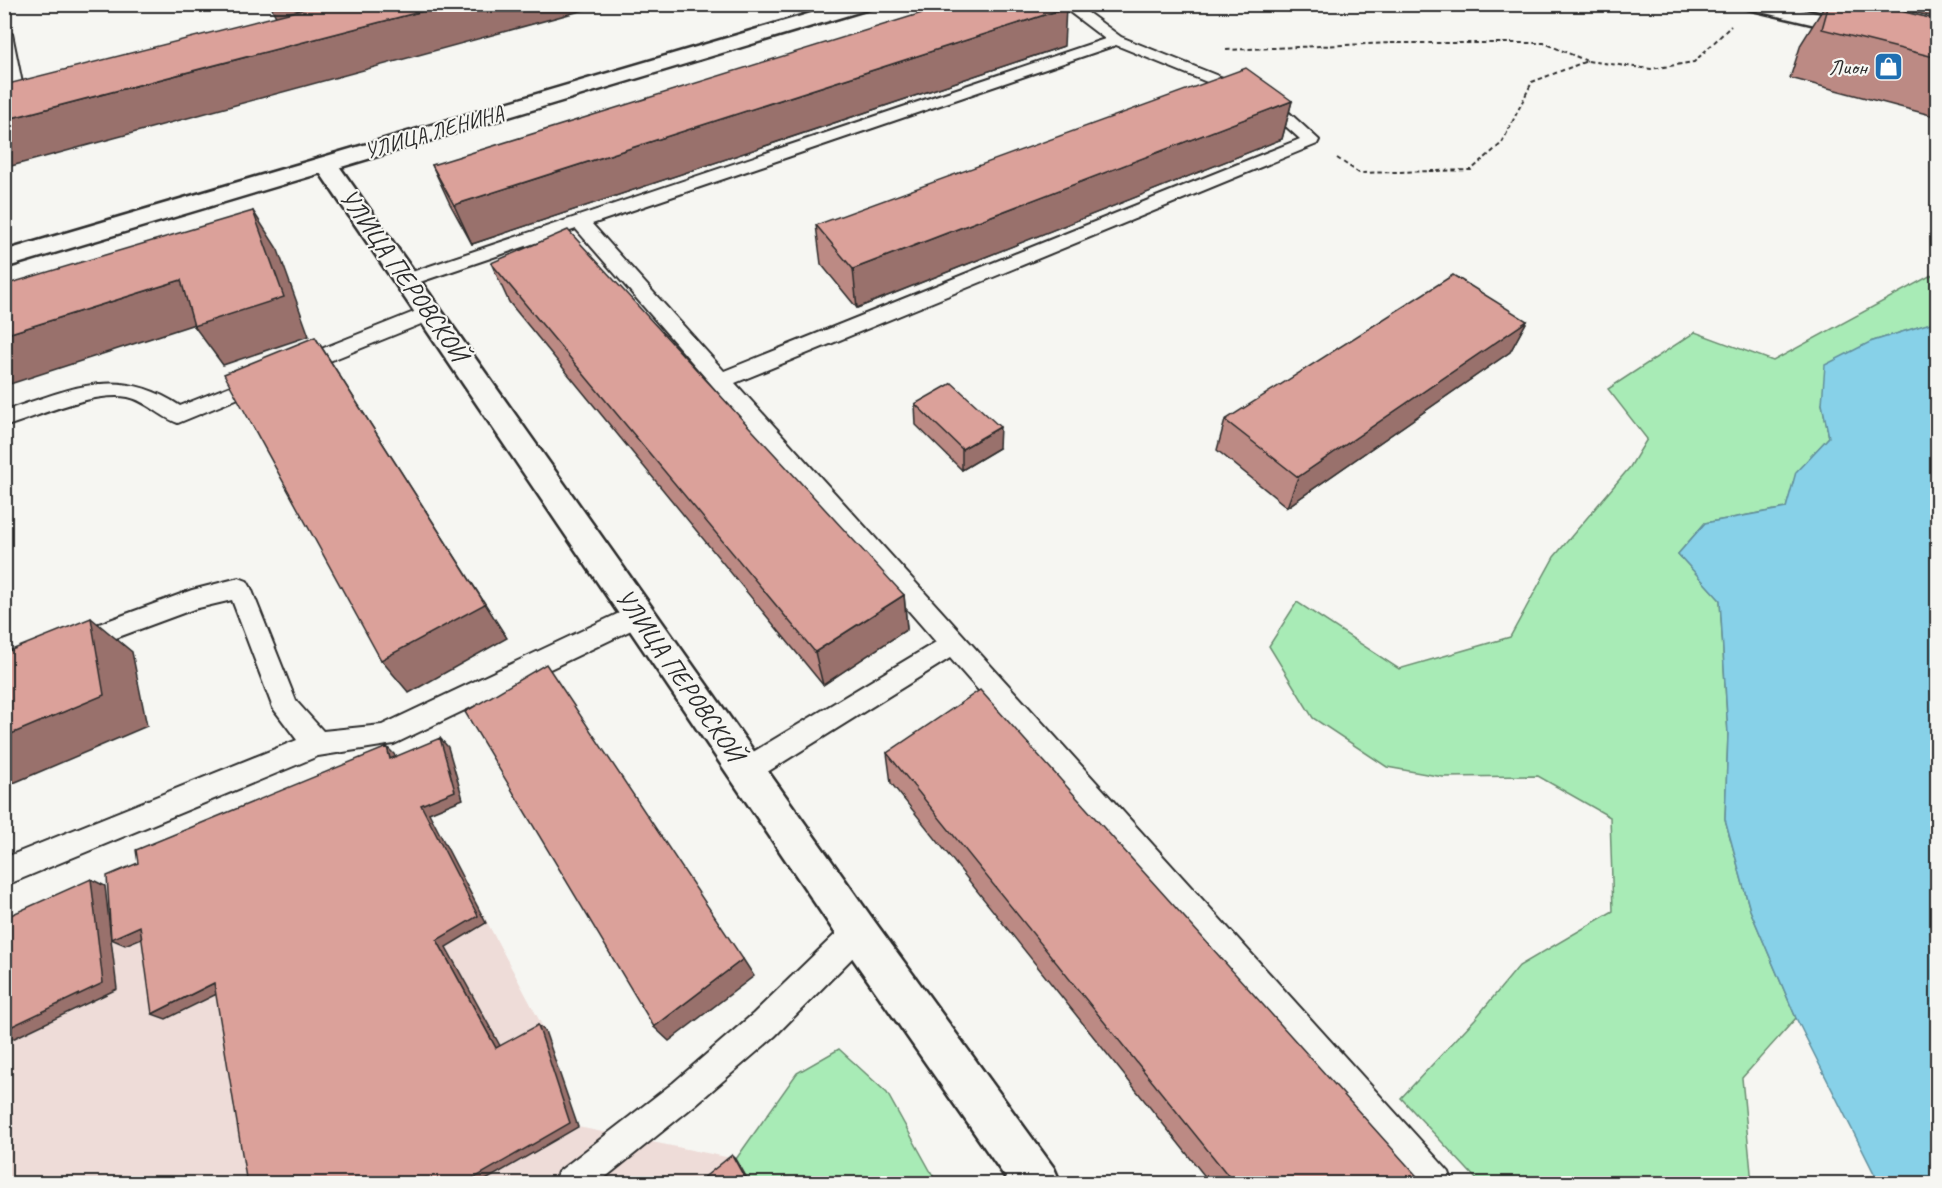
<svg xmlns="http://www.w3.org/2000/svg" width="1942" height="1188" font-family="Caveat,sans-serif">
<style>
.built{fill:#eedcd8}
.green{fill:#a8ebb6;stroke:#6a8b70;stroke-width:1.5}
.water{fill:#87d1e8;stroke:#628f9c;stroke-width:1.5}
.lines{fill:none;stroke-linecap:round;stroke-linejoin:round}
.service-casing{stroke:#2b2b2b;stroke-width:4}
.minor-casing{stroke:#2b2b2b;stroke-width:5}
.tertiary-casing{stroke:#2b2b2b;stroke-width:5}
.path{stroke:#2b2b2b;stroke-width:2;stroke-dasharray:4.5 3;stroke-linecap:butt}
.service{fill:#f6f6f2;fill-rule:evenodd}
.minor{fill:#f6f6f2;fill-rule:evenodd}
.tertiary{fill:#f6f6f2;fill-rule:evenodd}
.wall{fill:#bc8a84;stroke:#2b2b2b;stroke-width:1.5}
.shaded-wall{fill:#99716c;stroke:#2b2b2b;stroke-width:1.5}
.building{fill:#dba19a;stroke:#2b2b2b;stroke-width:1.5}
.labels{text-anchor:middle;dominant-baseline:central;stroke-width:4.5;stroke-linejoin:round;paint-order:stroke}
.far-poi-label{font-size:22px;fill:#2b2b2b;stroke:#f6f6f2;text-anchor:end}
.far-street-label{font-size:22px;fill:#2b2b2b;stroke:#f6f6f2}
.street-label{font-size:26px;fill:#2b2b2b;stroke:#f6f6f2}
</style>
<rect width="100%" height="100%" fill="#f6f6f2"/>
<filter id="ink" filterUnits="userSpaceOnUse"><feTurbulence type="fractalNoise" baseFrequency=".0167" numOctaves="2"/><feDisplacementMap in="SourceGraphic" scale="12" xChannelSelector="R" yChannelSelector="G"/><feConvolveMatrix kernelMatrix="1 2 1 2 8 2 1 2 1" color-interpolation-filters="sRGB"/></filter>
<g filter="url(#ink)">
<path class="built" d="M398,767L429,813L545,1031L578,1127L736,1159L750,1183H5L4,931L105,886L120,883Z"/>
<g class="green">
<path d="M1937,272L1938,321L1870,342L1822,404L1829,437L1797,472L1786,508L1705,523L1678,554L1720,600L1728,734L1725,819L1750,910L1796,1018L1742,1078L1752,1183H1480L1401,1098L1475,1019L1519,966L1613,911L1610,817L1538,776L1443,777L1387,767L1313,718L1269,646L1297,602L1399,669L1510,637L1554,557L1630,467L1647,439L1608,389L1695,332L1773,361Z"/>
<path d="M839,1049L887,1093L937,1183H750L736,1159L797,1073Z"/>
</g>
<path class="water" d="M1937,321V1183H1879L1796,1018L1750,910L1725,819L1728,734L1720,600L1678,554L1705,523L1786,508L1796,472L1829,437L1822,404L1825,365L1870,342Z"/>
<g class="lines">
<defs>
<g id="service">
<path d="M716,4H858L861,8L854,12L723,8Z"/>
<path d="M1059,4H1076L1121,37L1273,98L1319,140L1317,144L735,383L1449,1172L1453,1184H1414L950,658L756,779L747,782L738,779L734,770L738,761L936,642L576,229L414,284H400L397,280L400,276L1105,39ZM1116,45L1261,104L1300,139L724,371L592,224Z"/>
<path d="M4,30L12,34L24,93L22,96L4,102V92L7,91L4,75Z"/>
<path d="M429,306L436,308L439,313L436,318L305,371H291L288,366L291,361Z"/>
<path d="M263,373L270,375L273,380L270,385L178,423C160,417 147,401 128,397C91,391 40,416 4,427V411C69,390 117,364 180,406Z"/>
<path d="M239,578L247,581L251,588L296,701L323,731L382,725L630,608L639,605L648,608L651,615L648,622L394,744L318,756L4,886V858L297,740L273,708L232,600L194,609L78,652L69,649L66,642L69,635L192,590Z"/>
<path d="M858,917L868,922L873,932L868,942L775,1036L695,1105L597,1184H554L558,1172L673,1083L753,1014L848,922Z"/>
</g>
<path id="minor" d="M326,157L334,159L872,918L1054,1168L1061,1184H1010L844,946L314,164L318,159Z"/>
<g id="tertiary">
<path d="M842,4H875L872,8L4,268V251Z"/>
<path d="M1741,4H1779L1938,42V54L1744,8Z"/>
</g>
</defs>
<use href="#service" class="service-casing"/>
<use href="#minor" class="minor-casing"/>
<use href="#tertiary" class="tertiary-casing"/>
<g class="path">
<path d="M1226,50L1391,43H1544L1587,61"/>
<path d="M1337,158L1359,173L1471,170L1502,143L1532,82L1587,61L1651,69L1694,62L1731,26"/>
</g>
<use href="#service" class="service"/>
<use href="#minor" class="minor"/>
<use href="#tertiary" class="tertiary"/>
</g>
<g class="wall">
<path d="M1826,4H1871L1938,20V117L1790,78L1801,44Z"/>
<path d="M1879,4H1938V18Z"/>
<path d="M1064,46L472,244L450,204L432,165Z"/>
<path d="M1292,101L1282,139L857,308L821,264L816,225Z"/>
<path d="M491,263L904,595L907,629L823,685L509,302Z"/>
<path d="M1527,321L1510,352L1287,507L1217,450L1225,420Z"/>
<path d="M915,404L999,448L962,470L916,425Z"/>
<path d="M887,753L1424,1184H1211L891,783Z"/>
</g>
<g class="shaded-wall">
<path d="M270,4H337L277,19Z"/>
<path d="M450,4H606L4,168V120Z"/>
<path d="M1066,8L1064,46L472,244L454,205Z"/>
<path d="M1292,101L1282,139L857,308L853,269Z"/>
<path d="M253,211L278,250L309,336L223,365L194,326Z"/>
<path d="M181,280L210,319L4,386V335Z"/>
<path d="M1527,321L1510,352L1287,507L1298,477Z"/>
<path d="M315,337L507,638L409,693L381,660Z"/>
<path d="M1000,427L999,448L962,470V449Z"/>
<path d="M904,595L907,629L823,685L815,652Z"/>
<path d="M91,618L132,652L147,726L4,787V737Z"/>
<path d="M440,738L448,747L463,799L429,813L486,923L446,947L504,1053L496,1048L437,940L421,805Z"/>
<path d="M387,747L396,756L398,767L390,759Z"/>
<path d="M91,879L105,886L111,939L140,926L154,933L125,945L111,939L117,989L4,1043V1030Z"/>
<path d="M743,959L754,976L669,1041L654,1027Z"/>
<path d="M214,983L227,989L166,1019L152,1014Z"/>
<path d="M538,1025L545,1031L578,1127L479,1184H464Z"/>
<path d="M732,1155L736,1159L750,1184H748Z"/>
</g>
<g class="building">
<path d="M324,4H450L4,120V85Z"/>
<path d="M951,4H1062L1066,8L454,205L432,165Z"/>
<path d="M1829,4H1871L1938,20V58L1822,29Z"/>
<path d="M1246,68L1292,101L853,269L816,225Z"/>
<path d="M253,211L284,297L194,326L181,280L4,335V285Z"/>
<path d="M568,230L904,595L815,652L491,263Z"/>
<path d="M1453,275L1527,321L1298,477L1225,420Z"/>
<path d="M315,337L485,604L381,660L224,374Z"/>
<path d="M952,383L1000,427L962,449L915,404Z"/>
<path d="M91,618L104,695L4,737V653Z"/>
<path d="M546,664L743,959L654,1027L465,712Z"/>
<path d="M980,690L1424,1184H1235L887,753Z"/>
<path d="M440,738L455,791L421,805L478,916L437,940L496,1048L538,1025L570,1123L464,1184H247L214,983L152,1014L140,926L111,939L107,876L138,863L136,850L387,747L390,759Z"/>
<path d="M91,879L103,983L4,1030V918Z"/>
<path d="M732,1155L748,1184H696Z"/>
</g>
</g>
<defs>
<symbol id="shop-square" viewBox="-11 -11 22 22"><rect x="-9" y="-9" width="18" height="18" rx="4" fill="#1f6fb2" stroke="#f6f6f2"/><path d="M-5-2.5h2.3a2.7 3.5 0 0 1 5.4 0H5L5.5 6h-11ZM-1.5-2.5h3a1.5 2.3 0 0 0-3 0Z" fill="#fff"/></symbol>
</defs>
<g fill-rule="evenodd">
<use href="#shop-square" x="1872" y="50" width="33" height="33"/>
</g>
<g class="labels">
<g class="far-poi-label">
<text x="1867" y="67">Лион</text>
</g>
<g class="far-street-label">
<text transform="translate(434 132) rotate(-16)">УЛИЦА ЛЕНИНА</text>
</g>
<g class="street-label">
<text transform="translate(404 275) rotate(55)">УЛИЦА ПЕРОВСКОЙ</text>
<text transform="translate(680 675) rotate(55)">УЛИЦА ПЕРОВСКОЙ</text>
</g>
</g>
<rect width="1942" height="1188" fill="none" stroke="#f6f6f2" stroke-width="24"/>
<rect x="12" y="12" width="1918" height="1164" fill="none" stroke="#2b2b2b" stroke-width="2" filter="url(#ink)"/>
</svg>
